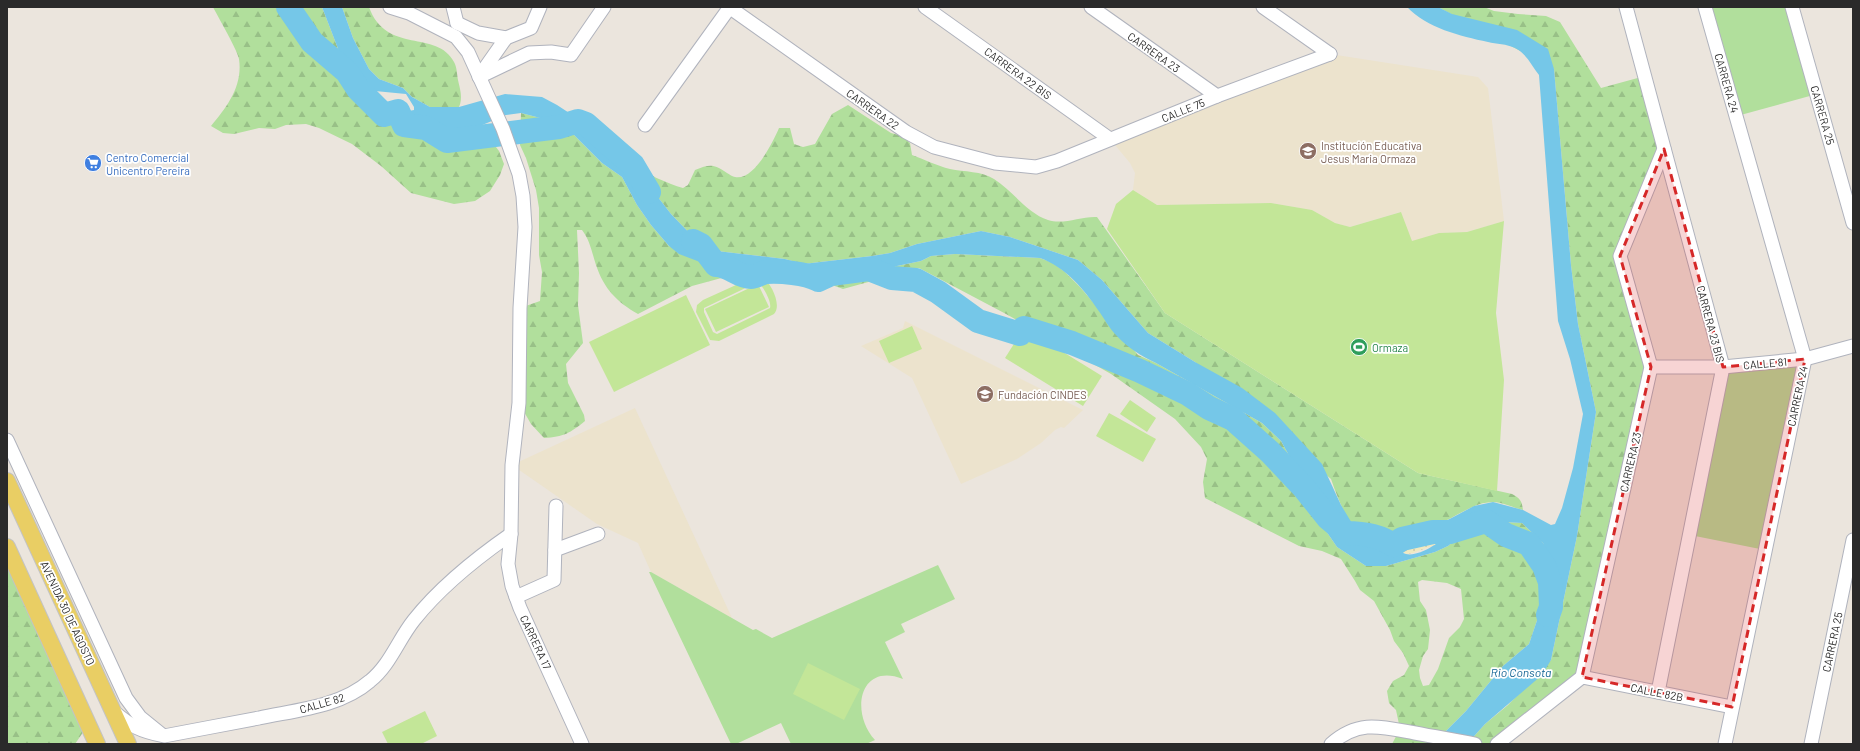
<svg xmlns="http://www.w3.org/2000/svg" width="1860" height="751" font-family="Barlow,sans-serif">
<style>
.education{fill:#ece3cd}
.green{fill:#b1df9c}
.forest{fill:url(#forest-firs);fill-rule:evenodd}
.sand{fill:url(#sand-dots)}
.pitch{fill:#c3e698;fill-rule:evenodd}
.water{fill:#75c7e8;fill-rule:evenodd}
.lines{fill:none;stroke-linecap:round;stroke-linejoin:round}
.river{stroke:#75c7e8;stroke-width:24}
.minor-casing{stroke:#b0b3bd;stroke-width:15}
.major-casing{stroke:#c3c3c3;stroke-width:18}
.minor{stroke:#fff;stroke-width:13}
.major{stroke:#e9ce64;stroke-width:16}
.marked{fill:#d62828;fill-opacity:0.2;stroke:#d62828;stroke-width:3;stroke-dasharray:8 5;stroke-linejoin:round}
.labels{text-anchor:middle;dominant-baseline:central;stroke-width:3.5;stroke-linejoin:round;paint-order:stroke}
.street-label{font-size:11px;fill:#2a2a2a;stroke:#fff}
.education-label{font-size:11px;fill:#785e54;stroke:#fff;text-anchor:start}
.shop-label{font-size:11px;fill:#366cbe;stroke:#fff;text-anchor:start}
.leisure-label{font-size:11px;fill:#27864d;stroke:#fff;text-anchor:start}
.water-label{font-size:12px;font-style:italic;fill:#146594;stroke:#fff}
</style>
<defs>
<pattern id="forest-firs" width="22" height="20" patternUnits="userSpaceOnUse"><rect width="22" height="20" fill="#b1df9c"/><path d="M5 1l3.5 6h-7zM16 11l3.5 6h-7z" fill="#98c087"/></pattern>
<pattern id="sand-dots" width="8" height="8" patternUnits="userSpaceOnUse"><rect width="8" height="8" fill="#efe9c1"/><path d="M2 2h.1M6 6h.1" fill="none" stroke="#cdc8a6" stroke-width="1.8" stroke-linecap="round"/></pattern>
</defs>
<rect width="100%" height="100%" fill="#ebe5dd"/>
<g class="education">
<path d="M1330,54L1478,77L1488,88L1504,221L1467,232L1439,233L1412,242L1400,212L1350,227L1335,223L1312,210L1271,203L1157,205L1133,190L1135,173L1130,163L1110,139Z"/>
<path d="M905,321L1083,410L1064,428L1061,427L1055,430L1041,443L1017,459L961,484L912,378L861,346L903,328Z"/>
<path d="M635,408L732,618L651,572L638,543L597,524L512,465Z"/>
</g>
<g class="green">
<path d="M1705,7H1792L1817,94L1737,116Z"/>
<path d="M1805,359L1765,550L1690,535L1723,367Z"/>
<path d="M938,565L955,599L901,624L905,632L885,642L903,679C859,662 850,713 875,740L866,744H791L781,723L736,744H731L649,572H651L753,630L756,629L772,638Z"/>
</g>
<g class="forest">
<path d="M213,7H322L347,72L358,89L384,115L404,125L454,130L480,126L499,151L504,164L500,175L490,191L475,201L454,204L411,193L381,166L352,144L319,128L306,124L286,125L275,129L259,128L234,134L223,133L211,126C227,107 243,86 239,59C238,51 218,17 213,7Z"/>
<path d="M342,7H369C386,55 437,29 454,62C457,67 457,75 458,80C460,89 463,98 459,107H430L412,97L403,88L379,79L369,69L353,38Z"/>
<path d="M1438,7H1484L1494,11L1518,14L1546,16L1560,22L1601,88L1645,76L1664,149L1620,256L1651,367L1582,677L1497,744H1467L1485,724L1508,705L1551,660L1577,536L1596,412L1578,324L1571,265L1554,69Z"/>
<path d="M848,105L891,133L902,136L910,143L912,155C924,159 937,166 950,169C964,172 982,171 994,179C1013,191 1027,213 1048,220C1064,225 1081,216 1097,217L1165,313L1418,473L1512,494C1520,498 1522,501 1523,510C1514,508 1502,502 1493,502C1476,502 1460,514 1445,521C1425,530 1379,547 1359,533C1347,524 1336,493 1331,479L1195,362L1148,333L1102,280L1078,260L1010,237L981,231L917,244L890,253L872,256L803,264L785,259L717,251L701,245L671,214L639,173C648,170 651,176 659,179C667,182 675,186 683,188L688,185L695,170C710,164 714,164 727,173C729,174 733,177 735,177C754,181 773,142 779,128H790L794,144L803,147L815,144L832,114Z"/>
<path d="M521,113L552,121L572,133L602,163L622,177L637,205L651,225L669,246L724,265L758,267L797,275L897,266L921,261L931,256L955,254L1040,258L1053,263L1065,272L1080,287L1138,355L1156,363L1262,423L1281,441L1313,499L1324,528L1337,547L1366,566H1386L1435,552L1448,546L1474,525L1486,521L1522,523L1543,543L1551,566L1550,582L1529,644L1503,666L1466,711L1433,744H1392L1400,729L1396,710L1389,703L1387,691L1393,681L1404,675L1409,666L1403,653L1394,641L1390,630L1374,601L1360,590L1355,581L1341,559L1322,551L1299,546L1205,498L1203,482L1207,459L1201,447L1175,419L1111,374L1006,314L919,268L843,289L818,280L751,270L692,286L638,314C617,302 604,289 596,265C592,253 590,240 582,230H577L579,273L578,305L583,343L566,364L568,383L584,415L585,421C570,433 564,437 544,438L531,424L519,403L520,308L540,301L542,272L539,255V208L536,190L526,158L520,145ZM1422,580L1447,583L1461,589L1464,619L1460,627L1449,638L1438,669L1429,685L1423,686L1420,678L1419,670L1423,656L1428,649L1430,630L1426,610L1420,601L1418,582Z"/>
<path d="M7,547L88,725L75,744H7Z"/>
</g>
<path class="sand" d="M1433,532H1450L1440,543L1413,553L1407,554L1399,551L1393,545L1395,541Z"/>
<g class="pitch">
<path d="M1133,190L1157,205L1271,203L1312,210L1335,223L1350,227L1401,212L1412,241L1439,233L1467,232L1504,221L1496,313L1504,380L1497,491L1418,473L1165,313L1107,229L1116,204Z"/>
<path d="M758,275C769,277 783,305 774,314L719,341L710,340L696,312L697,305L703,300ZM758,282C763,286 772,302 770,308L717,334L713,332L704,312V308Z"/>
<path d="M758,284L769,307L716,332L705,309Z"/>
<path d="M686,295L710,345L614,392L589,342Z"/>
<path d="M912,326L922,349L889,363L879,341Z"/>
<path d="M1024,328L1102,376L1083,406L1005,358Z"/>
<path d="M1130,400L1156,418L1147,432L1120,414Z"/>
<path d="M1109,413L1156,439L1143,462L1096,436Z"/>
<path d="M808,663L860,689L844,720L793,694Z"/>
<path d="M425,711L437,736L421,744H388L382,732Z"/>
</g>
<path class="water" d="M322,7H342L353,38L369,69L379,79L403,88L412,97L430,107H459L505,94L542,97L557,105L586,124L633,165L671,214L701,245L717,251L785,259L803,264L872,256L890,253L917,244L981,231L1010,237L1078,260L1102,280L1148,333L1195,362L1242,388L1275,413L1322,464L1341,505L1356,530L1369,538H1384L1403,535L1444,522L1474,506L1493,502L1523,510L1551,525L1555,524L1562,508L1573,468L1583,414L1570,359L1558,321L1539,75C1532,66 1526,53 1515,48C1507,44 1496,44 1488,42C1460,36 1427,28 1407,7H1438L1452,14L1517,30L1548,49L1554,69L1571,265L1578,324L1596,412L1577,536L1551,660L1542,675L1485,724L1467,744H1433L1466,711L1503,666L1529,644L1550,582L1551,566L1543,543L1522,523L1486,521L1474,525L1448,546L1435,552L1386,566H1366L1337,547L1324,528L1313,499L1281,441L1262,423L1156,363C1141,356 1128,348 1116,335C1109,328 1104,318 1098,310C1084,289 1065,267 1040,258L955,254L931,256L921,261L897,266L811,276L780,273L740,265L700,262L679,254L669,246L651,225L637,205L622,177L602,163L572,133L552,121L521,113L506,115L480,126L454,130L404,125L384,115L358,89L347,72ZM375,91L406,94L414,107V110C400,114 379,106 375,91ZM1433,532H1449C1442,542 1419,557 1406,554C1400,552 1397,548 1393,545C1400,535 1422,536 1433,532Z"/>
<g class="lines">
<g class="river">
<path d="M288,7L312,42L347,72L358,89L384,115L398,111L404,125L426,128L447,141L559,127L578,121L586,124L633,165L649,192"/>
<path d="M693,241L701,245L716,265C729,265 738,277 751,277C756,277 761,273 766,272C779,271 807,273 818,280L831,274L869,269L892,278L916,280L938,292L978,321L1020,334L1024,328L1072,343L1140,371L1188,394L1209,408L1233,419L1270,452L1304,488L1328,518L1346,533C1363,533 1379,535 1393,545L1402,539L1433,532H1450L1486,521L1506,535L1529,544L1544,566L1550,582L1551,607L1548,615"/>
</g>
<defs>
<g id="minor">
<path d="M390,7L409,13L456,37L468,52L503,129L519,174L523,196L525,227L520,308L519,403L512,465L511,534L508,564L512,586L520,608L582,744"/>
<path d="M453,7L457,23"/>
<path d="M729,7L906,132L934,147L995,163L1036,167L1057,161L1217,96L1330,54"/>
<path d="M925,7L1110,139"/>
<path d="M1091,7L1217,96"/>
<path d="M1263,7L1330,54"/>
<path d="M1626,7L1723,367L1658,692"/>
<path d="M1705,7L1805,359L1725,744"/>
<path d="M1792,7L1853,223"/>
<path d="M457,23L478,33L506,38L531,28L540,7"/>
<path d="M480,75L506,38"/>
<path d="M479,77L529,53L551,52L571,55L604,7"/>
<path d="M645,125L730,7"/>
<path d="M1651,367H1723L1805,359L1853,346"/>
<path d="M7,440L126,698L140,717L161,734"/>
<path d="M555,550L598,534"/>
<path d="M516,597L554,580L556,506"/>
<path d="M1582,677L1732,707"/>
<path d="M113,711C132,727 140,731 164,736C196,730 227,724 259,718C296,710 340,707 370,681C390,665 398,640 414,620C441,586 475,559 511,534"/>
<path d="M1331,744C1359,719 1382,727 1415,733C1435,737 1455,740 1475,744"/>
<path d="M1497,744L1582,677L1651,367L1620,256L1664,149"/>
<path d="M1811,744L1853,540"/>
</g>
<g id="major">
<path d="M7,481L128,744"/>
<path d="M7,547L97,744"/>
</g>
</defs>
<use href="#minor" class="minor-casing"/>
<use href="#major" class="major-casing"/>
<use href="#minor" class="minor"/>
<use href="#major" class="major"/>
</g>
<path class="marked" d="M1664,149L1723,367L1805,359L1732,707L1582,677L1651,367L1620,256Z"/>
<defs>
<symbol id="school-disc" viewBox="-11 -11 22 22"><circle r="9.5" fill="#8d6e63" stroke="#fff"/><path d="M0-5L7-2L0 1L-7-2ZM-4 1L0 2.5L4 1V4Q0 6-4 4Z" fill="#fff"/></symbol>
<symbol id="supermarket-disc" viewBox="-11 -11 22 22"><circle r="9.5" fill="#3f7fe0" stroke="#fff"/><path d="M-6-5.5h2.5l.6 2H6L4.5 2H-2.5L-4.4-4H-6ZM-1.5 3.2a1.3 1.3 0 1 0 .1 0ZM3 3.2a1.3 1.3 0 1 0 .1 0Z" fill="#fff"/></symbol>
<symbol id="stadium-disc" viewBox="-11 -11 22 22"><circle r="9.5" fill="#2e9e5b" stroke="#fff"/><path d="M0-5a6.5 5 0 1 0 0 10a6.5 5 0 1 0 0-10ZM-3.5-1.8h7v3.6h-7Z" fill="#fff"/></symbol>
</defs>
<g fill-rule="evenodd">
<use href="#school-disc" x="1298" y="141" width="20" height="20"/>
<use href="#supermarket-disc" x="83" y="153" width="20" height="20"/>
<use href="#stadium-disc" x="1349" y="337" width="20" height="20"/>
<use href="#school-disc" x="975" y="384" width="20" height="20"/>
</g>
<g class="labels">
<g class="street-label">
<text transform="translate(1154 52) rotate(35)">CARRERA 23</text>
<text transform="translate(1018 73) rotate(36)">CARRERA 22 BIS</text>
<text transform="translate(1727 83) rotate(74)">CARRERA 24</text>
<text transform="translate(873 109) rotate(35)">CARRERA 22</text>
<text transform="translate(1183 110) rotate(-22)">CALLE 75</text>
<text transform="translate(1823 115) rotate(74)">CARRERA 25</text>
<text transform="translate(1711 324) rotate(75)">CARRERA 23 BIS</text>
<text transform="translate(1765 363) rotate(-5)">CALLE 81</text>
<text transform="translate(1797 396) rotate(-78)">CARRERA 24</text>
<text transform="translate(1630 462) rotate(-77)">CARRERA 23</text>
<text transform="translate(68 613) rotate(65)">AVENIDA 30 DE AGOSTO</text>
<text transform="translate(536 642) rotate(65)">CARRERA 17</text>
<text transform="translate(1832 642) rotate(-78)">CARRERA 25</text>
<text transform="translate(1657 692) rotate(11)">CALLE 82B</text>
<text transform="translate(322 703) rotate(-16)">CALLE 82</text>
</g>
<g class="education-label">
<text x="1321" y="145">Institución Educativa<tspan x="1321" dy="13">Jesus Maria Ormaza</tspan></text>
<text x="998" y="394">Fundación CINDES</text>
</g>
<g class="shop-label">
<text x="106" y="157">Centro Comercial<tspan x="106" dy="13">Unicentro Pereira</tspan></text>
</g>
<g class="leisure-label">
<text x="1372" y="347">Ormaza</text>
</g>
<g class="water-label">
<text x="1521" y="672">Rio Consota</text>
</g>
</g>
<rect width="1860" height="751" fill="none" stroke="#2a2a2a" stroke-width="16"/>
</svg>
